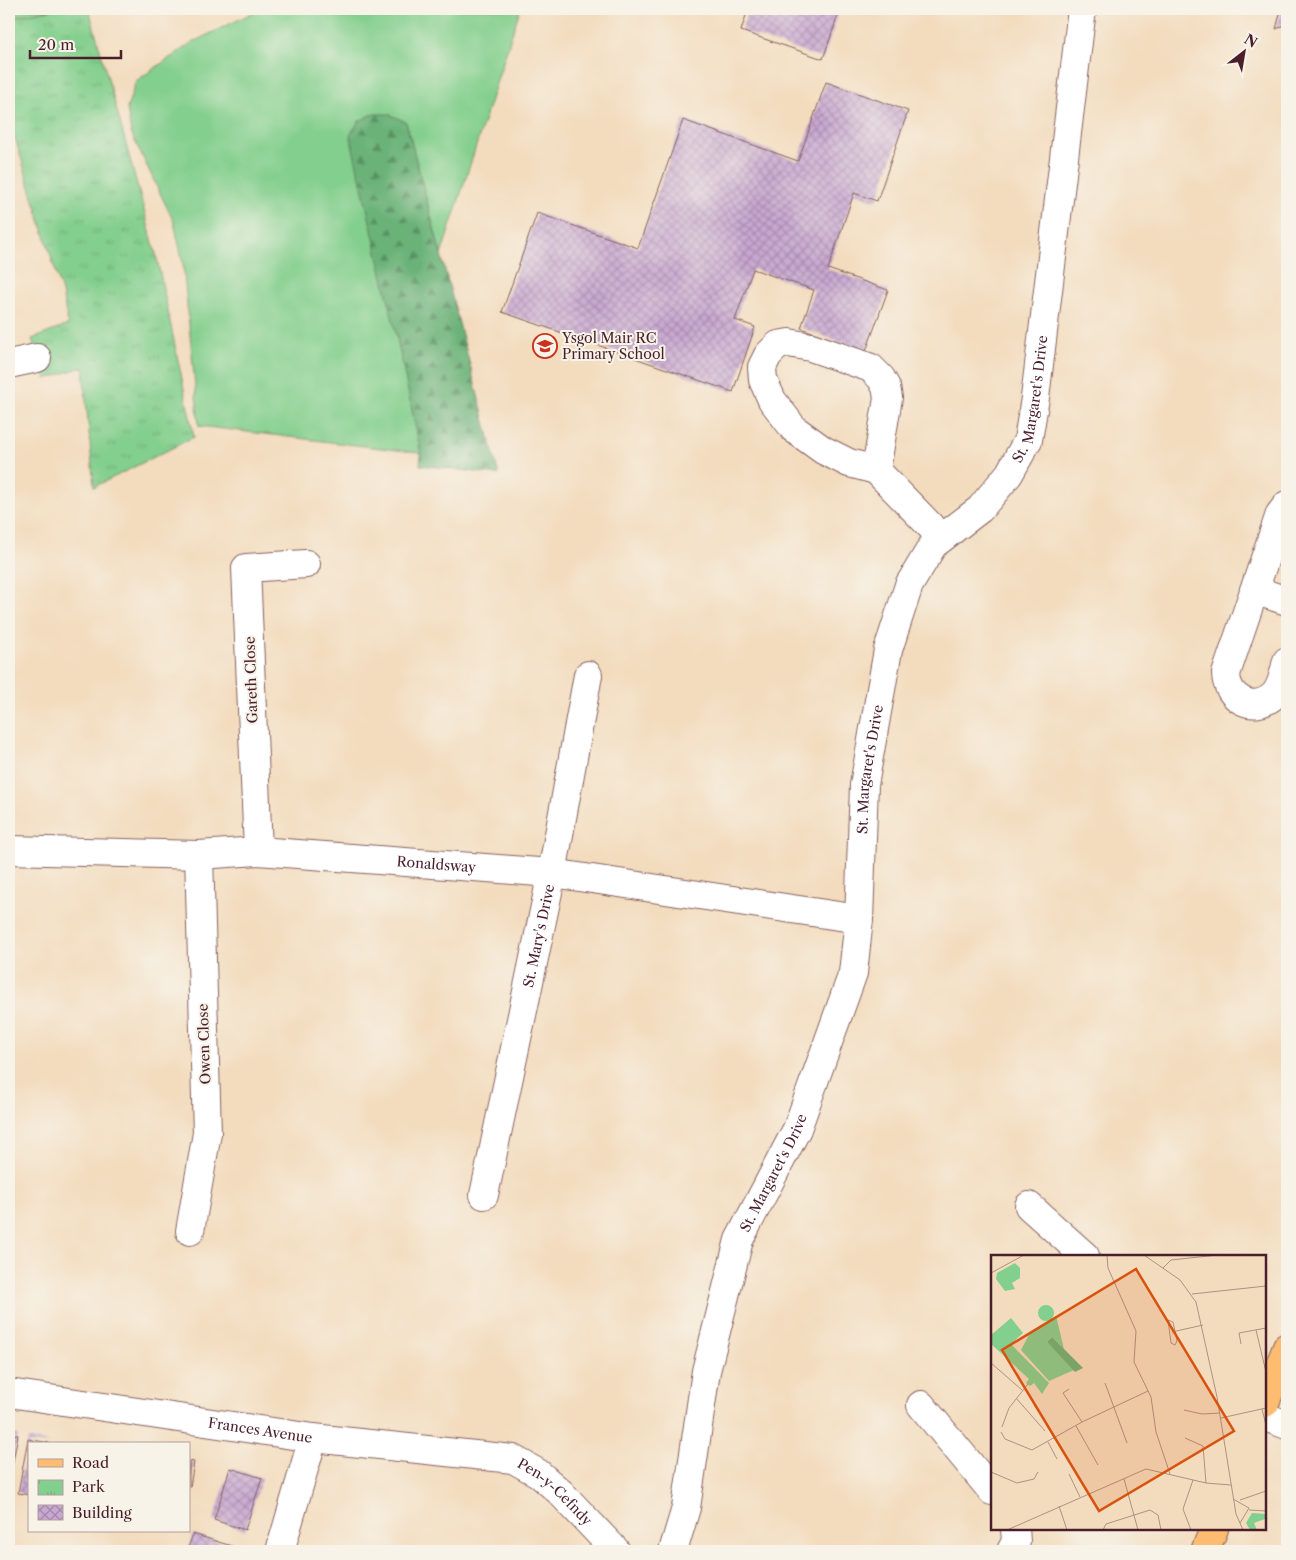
<svg xmlns="http://www.w3.org/2000/svg" width="1296" height="1560" font-family="'Libre Caslon Text',serif">
<style>
.grass{fill:#83cf8d;stroke:#66775c}
.forest{fill:url(#forest-firs);stroke:#5a6852}
.park{fill:url(#park-tufts);stroke:#66775c}
.building{fill:url(#building-cross-hatch)}
.lines{fill:none;stroke-linecap:round;stroke-linejoin:round}
.minor-casing{stroke:#85615e;stroke-width:30}
.major-casing{stroke:#85615e;stroke-width:30}
.minor{stroke:#fff;stroke-width:28}
.major{stroke:#fdbc70;stroke-width:28}
.labels{text-anchor:middle;dominant-baseline:central;stroke-width:4;stroke-linejoin:round;paint-order:stroke}
.poi-label{font-size:14px;fill:#4a1f2b;stroke:#f7f3e8;text-anchor:start}
.street-label{font-size:14px;fill:#4a1f2b;stroke:#f7f3e8}
.inset-road{fill:none;stroke:#af9083;stroke-width:1}
.view{fill:#d8530f;fill-opacity:0.15;stroke:#d8530f;stroke-width:2.5}
.inset-edge{fill:none;stroke:#4a1f2b;stroke-width:2.5}
</style>
<defs>
<pattern id="forest-firs" width="22" height="20" patternUnits="userSpaceOnUse" patternTransform="scale(1.25)"><rect width="22" height="20" fill="#6ab278"/><path d="M5 1l3.5 6h-7zM16 11l3.5 6h-7z" fill="#599063"/></pattern>
<pattern id="park-tufts" width="24" height="20" patternUnits="userSpaceOnUse" patternTransform="scale(1.25)"><rect width="24" height="20" fill="#83cf8d"/><path d="M3 7l-1-3M5 7V3M7 7l1-3M15 17l-1-3M17 17v-4M19 17l1-3" fill="none" stroke="#73b17a"/></pattern>
<pattern id="building-cross-hatch" width="8" height="8" patternUnits="userSpaceOnUse" patternTransform="scale(1.25)"><rect width="8" height="8" fill="#c8a7d1"/><path d="M0 0l8 8M0 8l8-8" fill="none" stroke="#a487aa"/></pattern>
</defs>
<rect width="100%" height="100%" fill="#f7f3e8"/>
<filter id="ink" filterUnits="userSpaceOnUse"><feTurbulence type="fractalNoise" baseFrequency=".02" numOctaves="2"/><feDisplacementMap in="SourceGraphic" scale="10" xChannelSelector="R" yChannelSelector="G"/><feConvolveMatrix kernelMatrix="1 2 1 2 8 2 1 2 1" color-interpolation-filters="sRGB"/></filter>
<filter id="wash" filterUnits="userSpaceOnUse"><feTurbulence type="fractalNoise" baseFrequency=".0096" numOctaves="4" result="noise"/><feDisplacementMap in="SourceGraphic" scale="20" xChannelSelector="R" yChannelSelector="G"/><feGaussianBlur stdDeviation="1.12" result="paint"/><feColorMatrix in="noise" values="0 0 0 0 0 0 0 0 0 0 0 0 0 0 0 0 0 1.4 0 .05"/><feComposite in="paint" operator="in"/></filter>
<g filter="url(#wash)">
<rect width="100%" height="100%" fill="#f3dcbe"/>
<g class="grass">
<path d="M9,9H55L9,18Z"/>
<path d="M260,9H520L441,255L406,122L397,338L421,453L199,426L183,264L174,222L131,133L127,108L136,81L193,42Z"/>
</g>
<path class="forest" d="M373,114H389L406,122L499,475L420,465L421,453L397,338L350,135L359,121Z"/>
<path class="park" d="M55,9H89L156,254L194,437L94,487L83,367L46,379L32,339L68,325L62,292L9,118V18Z"/>
<g id="blocks">
<g class="building">
<path d="M748,9H819L838,15L823,59L741,31Z"/>
<path d="M1285,9H1287V24L1276,29L1281,10Z"/>
<path d="M826,82L908,111L877,201L854,193L828,269L888,290L866,351L801,328L814,290L753,269L735,320L755,327L733,392L502,312L537,213L638,248L683,120L798,161Z"/>
<path d="M9,1433L18,1435L10,1477L9,1476Z"/>
<path d="M28,1439L49,1443L29,1444V1495L18,1493Z"/>
<path d="M189,1461L194,1462L190,1487H189Z"/>
<path d="M230,1468L262,1478L245,1530L214,1520Z"/>
<path d="M193,1534L238,1548L237,1551H187Z"/>
</g>
</g>
</g>
<g filter="url(#ink)">
<use href="#blocks" fill-opacity="0" stroke="#85615e" stroke-width="1"/>
<g class="lines">
<defs>
<g id="minor">
<path d="M9,364L37,358"/>
<path d="M876,470L888,398L886,387L881,378L871,368L811,347L789,343L778,345L768,355L762,367L763,380L772,400L794,429L823,450L849,463L876,470L942,538"/>
<path d="M1287,505L1280,514L1226,674C1227,699 1254,714 1274,695C1282,687 1284,672 1287,661"/>
<path d="M1254,590L1287,601"/>
<path id="s1" d="M9,850L199,855L258,851L552,873L859,919"/>
<path d="M258,851L246,568L306,564"/>
<path id="s2" d="M484,1195L552,873L588,675"/>
<path d="M1029,1206L1085,1256"/>
<path d="M190,1231L207,1133L199,855"/>
<path id="s3" d="M9,1393L313,1438L513,1459L538,1473L560,1492L616,1551"/>
<path d="M921,1405L992,1491"/>
<path d="M1265,1417L1287,1425"/>
<path d="M280,1551L313,1438"/>
<path id="s4" d="M673,1551L686,1508L706,1371L739,1240L797,1129L853,973L859,919L864,785L888,650L909,585L933,545L980,509L1009,474L1028,440L1035,398L1082,9"/>
<path d="M1011,1551L1016,1541L1015,1529"/>
</g>
<g id="major">
<path d="M1265,1403L1287,1347"/>
<path d="M1205,1551L1214,1529"/>
</g>
</defs>
<use href="#minor" class="minor-casing"/>
<use href="#major" class="major-casing"/>
<use href="#minor" class="minor"/>
<use href="#major" class="major"/>
</g>
</g>
<defs>
<symbol id="school-ring" viewBox="-11 -11 22 22"><circle r="9.5" fill="#f7f3e8" stroke="#c8321e" stroke-width="1.5"/><path d="M0-5L7-2L0 1L-7-2ZM-4 1L0 2.5L4 1V4Q0 6-4 4Z" fill="#c8321e"/></symbol>
</defs>
<g fill-rule="evenodd">
<use href="#school-ring" x="531" y="332" width="28" height="28"/>
</g>
<g class="labels">
<g class="poi-label">
<text x="562" y="338">Ysgol Mair RC<tspan x="562" dy="16">Primary School</tspan></text>
</g>
<g class="street-label">
<text stroke="none"><textPath href="#s4" startOffset="1234">St. Margaret's Drive</textPath></text>
<text transform="translate(251 680) rotate(-92)">Gareth Close</text>
<text stroke="none"><textPath href="#s4" startOffset="814">St. Margaret's Drive</textPath></text>
<text stroke="none"><textPath href="#s1" startOffset="428">Ronaldsway</textPath></text>
<text stroke="none"><textPath href="#s2" startOffset="265">St. Mary's Drive</textPath></text>
<text transform="translate(204 1044) rotate(-92)">Owen Close</text>
<text stroke="none"><textPath href="#s4" startOffset="394">St. Margaret's Drive</textPath></text>
<text stroke="none"><textPath href="#s3" startOffset="254">Frances Avenue</textPath></text>
<text stroke="none"><textPath href="#s3" startOffset="562">Pen-y-Cefndy</textPath></text>
</g>
</g>
<g transform="translate(991 1255)">
<rect width="275" height="275" fill="#f3dcbe"/>
<path d="M24,8L29,13V23L21,28L24,34L14,36L5,24L6,18ZM47 58a8 8 0 1 1 16 0a8 8 0 1 1-16 0ZM65,61L73,94L61,82L56,87L83,115L58,126L30,95L40,76ZM20,63L32,78L10,98L0,89V80Z" fill="#83cf8d"/>
<path d="M61,82L92,113L84,117L56,87Z" fill="#6ab278"/>
<path d="M20,89L58,128L51,139L43,128L39,131L35,128L38,124L10,98Z" fill="#83cf8d"/>
<path d="M261,258L275,259L274,264L263,268L266,275H259L255,268Z" fill="#83cf8d"/>
<path class="inset-road" d="M116,0L117,13L145,76L143,107L160,142L165,177L179,219M153,0L189,25L205,47L226,142L245,259L252,275M172,13L180,5L227,0M0,18L33,0M201,39L275,31M177,65L182,67L186,86L184,90L180,88ZM265,75L275,117M181,77L212,70M250,89L248,78L275,73M0,108L31,135M114,128L136,188M78,134L72,138L91,167M25,143L54,176M271,154L275,170M193,155L211,159L229,158M230,163L275,153M85,171L107,210M11,172L18,153L37,129M10,177L14,184L41,195L91,167L157,136M194,183L212,191L215,228M57,187L66,204M0,217L26,228L43,224L47,217M78,219L89,242M133,224L147,275M242,244L258,253L249,268M249,245L275,236M68,251L76,275M258,255L275,256M16,275L155,214L215,228L240,230M112,275L115,269L159,255L167,260L170,275M200,275L192,254L202,225"/>
<path class="view" d="M145,14L243,176L108,256L11,95Z"/>
<rect width="275" height="275" class="inset-edge"/>
</g>
<rect width="1296" height="1560" fill="none" stroke="#f7f3e8" stroke-width="30"/>
<rect x="28" y="1442" width="162" height="90" fill="#f7f3e8" stroke="#b29e9c"/>
<rect x="38" y="1459" width="25" height="8" fill="#fdbc70" stroke="#b29e9c"/>
<text x="72" y="1468" font-size="15" fill="#4a1f2b">Road</text>
<rect x="38" y="1480" width="25" height="15" fill="url(#park-tufts)" stroke="#b29e9c"/>
<text x="72" y="1492" font-size="15" fill="#4a1f2b">Park</text>
<rect x="38" y="1505" width="25" height="15" fill="url(#building-cross-hatch)" stroke="#b29e9c"/>
<text x="72" y="1518" font-size="15" fill="#4a1f2b">Building</text>
<g transform="translate(1244 52) rotate(31)" stroke="#f7f3e8" stroke-width="4" paint-order="stroke">
<path d="M0-4L9 19L0 12L-9 19Z" fill="#4a1f2b"/>
<text y="-8" font-size="14" font-weight="bold" text-anchor="middle" fill="#4a1f2b">N</text>
</g>
<path d="M30 50v8h91v-8" fill="none" stroke="#4a1f2b" stroke-width="2.5"/>
<text x="38" y="50" font-size="15" fill="#4a1f2b" stroke="#f7f3e8" stroke-width="4" paint-order="stroke">20 m</text>
</svg>
